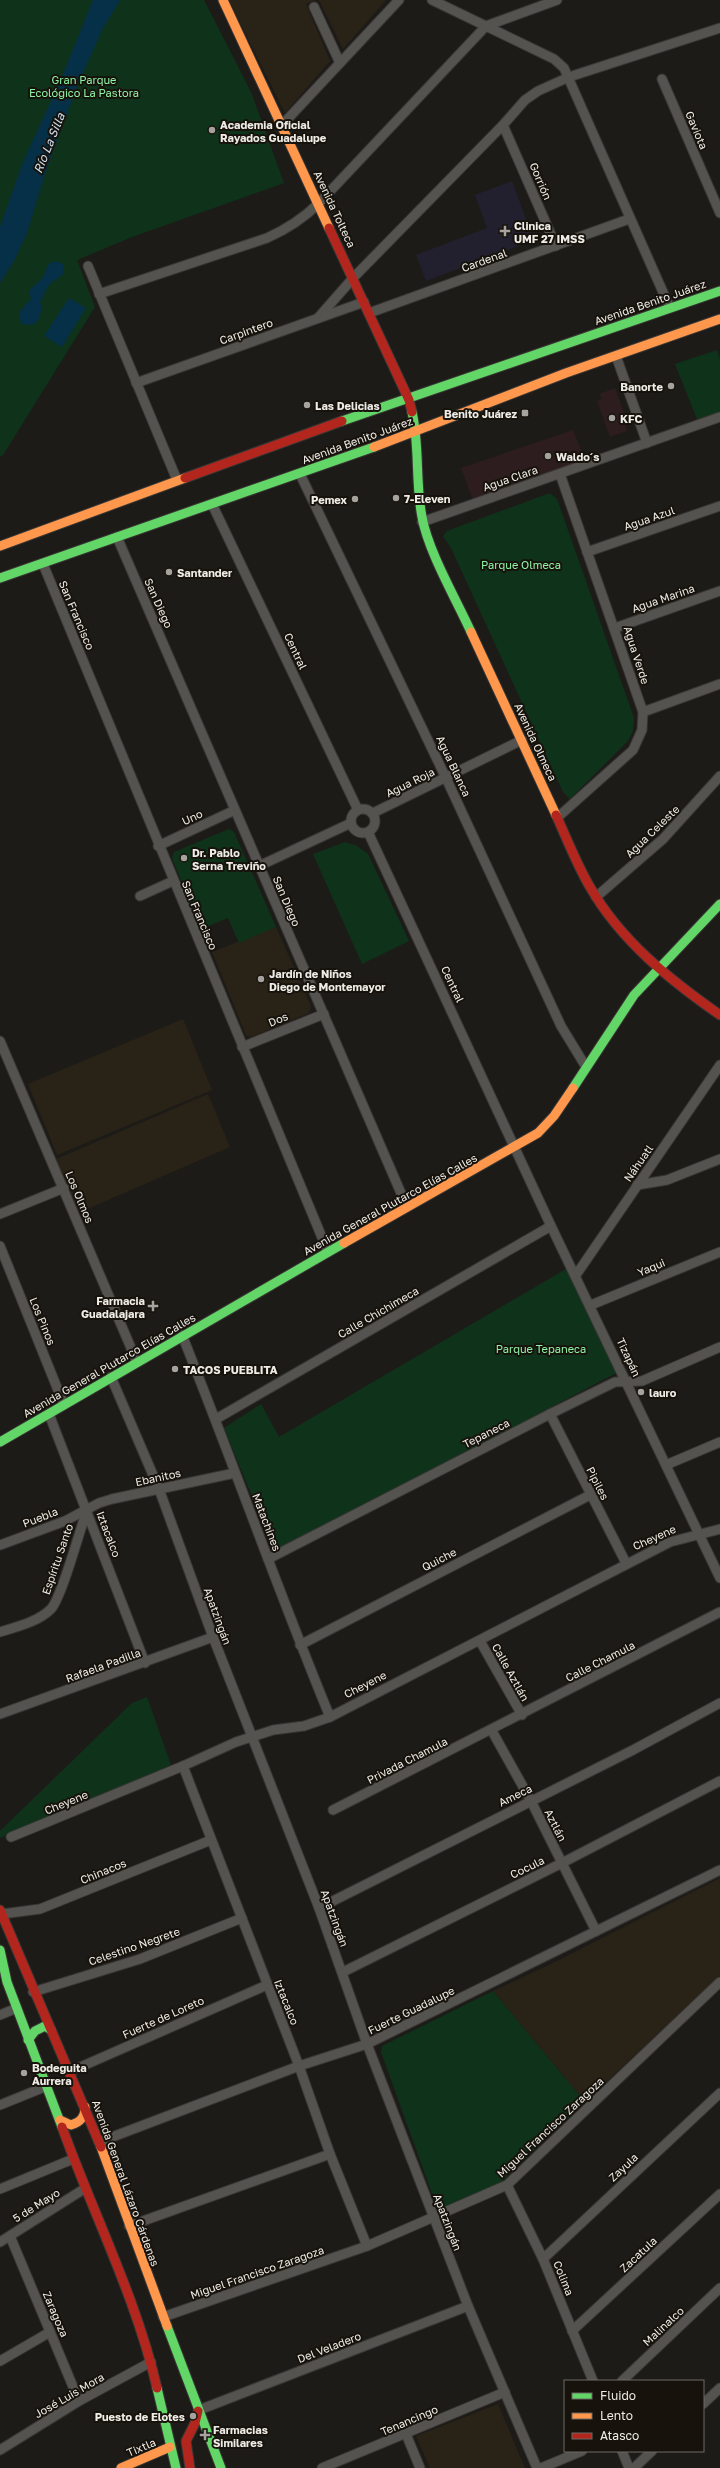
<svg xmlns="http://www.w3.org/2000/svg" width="720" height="2468" font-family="'Golos Text',sans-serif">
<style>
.commercial{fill:#2d1d1f}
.built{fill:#292217}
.medical{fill:#22202e}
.green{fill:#0e331a}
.water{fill:#062f48}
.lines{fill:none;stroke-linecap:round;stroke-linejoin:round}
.street-casing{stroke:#393735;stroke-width:11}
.fast-casing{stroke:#393735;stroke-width:11}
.slow-casing{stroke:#393735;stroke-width:11}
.jam-casing{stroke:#393735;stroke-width:11}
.street{stroke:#555350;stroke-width:9}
.fast{stroke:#63d668;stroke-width:9}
.slow{stroke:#ff974d;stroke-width:9}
.jam{stroke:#b3261e;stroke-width:9}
.poi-dot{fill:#a6a39f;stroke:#17130c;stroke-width:1.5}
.labels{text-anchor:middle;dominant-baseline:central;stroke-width:4;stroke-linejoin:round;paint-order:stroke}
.park-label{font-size:11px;fill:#8df2a4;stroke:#17130c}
.poi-label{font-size:11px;font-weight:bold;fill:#efece7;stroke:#17130c;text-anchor:start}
.street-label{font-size:11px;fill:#efece7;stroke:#17130c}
.water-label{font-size:12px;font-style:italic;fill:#d0e2f1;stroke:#17130c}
</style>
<rect width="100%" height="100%" fill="#1d1b18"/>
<g class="commercial">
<path d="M615,388L628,424L625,425L627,431L610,437L597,401L602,399L599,394Z"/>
<path d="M573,430L585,460L473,500L461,468Z"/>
</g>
<g class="built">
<path d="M229,0H315L306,4L330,61L285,113Z"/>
<path d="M319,0H386L343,49Z"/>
<path d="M276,927L311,1006L309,1013L251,1037L246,1035L212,952Z"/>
<path d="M183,1019L212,1090L57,1155L28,1084Z"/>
<path d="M208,1094L230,1147L78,1213L54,1160Z"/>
<path d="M720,1878V1975L585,2102L493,1991L551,1964Z"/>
<path d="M498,2404L525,2468H430L416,2436Z"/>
</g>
<path class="medical" d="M512,181L532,235L517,241L518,246L426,281L416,255L487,228L475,195Z"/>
<g class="green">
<path d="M0,0H204L251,92L284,183L132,237L77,260L95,307L3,455L0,457Z"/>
<path d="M717,350L720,359V417L699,424L675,364Z"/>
<path d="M547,494H551L557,499L634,718L633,731L628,741L570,799L563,792L451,548L443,536L447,531Z"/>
<path d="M229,829L234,832L276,927L239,943L228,918L201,929L172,858L174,852Z"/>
<path d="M345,842L357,846L368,854L409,941L362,964L313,854Z"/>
<path d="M566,1269L618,1372L275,1552L224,1428L261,1404L279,1437Z"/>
<path d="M147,1697L171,1765L0,1838V1831L132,1703Z"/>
<path d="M493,1991L585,2102L500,2183L438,2210L381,2052L382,2046Z"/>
</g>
<g class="water">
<path d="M93,0H120L102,30L76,89L45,174L27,233L14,261L0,283V227L23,162L61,79Z"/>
<path d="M54,261L63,264C66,277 59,276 51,283C46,287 43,298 40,303L42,309L38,321L32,325L21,324L19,312L31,299L29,292C32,285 41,282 44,275C48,268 45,265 54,261Z"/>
<path d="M69,298L86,308L62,347L44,336Z"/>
</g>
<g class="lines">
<defs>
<g id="street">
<path d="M432,0L554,59L564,68L670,308"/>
<path d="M314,7L340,63"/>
<path d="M662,79L720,213"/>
<path d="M282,125L399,0"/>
<path d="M503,125L556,246"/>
<path d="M88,266L177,480"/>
<path d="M99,294L267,238C287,229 303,219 319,203L486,26L557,0"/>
<path d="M369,313L629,219"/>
<path d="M318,318L354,277L503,125L525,100L538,91L569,77L720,28"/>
<path d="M616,356L647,443"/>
<path d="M136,383L364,302"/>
<path d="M300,474L446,778L561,1026L586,1067"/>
<path d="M212,504L358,810"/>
<path d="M422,522L720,417"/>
<path d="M117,537L407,1207"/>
<path d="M587,552L720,506"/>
<path d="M43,564L328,1252"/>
<path d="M615,628L720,591"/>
<path d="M643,712L720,684"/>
<circle cx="363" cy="821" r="12"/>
<path d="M373,813L522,740"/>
<path d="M558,817L633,750L642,730L643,712L560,474"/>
<path d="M368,832L551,1226L720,1578"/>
<path d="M158,846L235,810"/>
<path d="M259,866L351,823"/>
<path d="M140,896L173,881"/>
<path d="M596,897L663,839L720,776"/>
<path d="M0,1041L137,1362"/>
<path d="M242,1047L324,1014"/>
<path d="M637,1185L667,1180L720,1159"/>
<path d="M0,1214L64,1188"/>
<path d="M0,1246L64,1405"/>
<path d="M576,1275L720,1065"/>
<path d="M591,1305L720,1252"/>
<path d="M182,1335C233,1462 278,1591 330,1717"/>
<path d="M111,1377L159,1489L213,1637L319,1908L367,2044L468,2306L537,2468"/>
<path d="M49,1414L145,1663"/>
<path d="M550,1414L626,1563"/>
<path d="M216,1419L551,1226"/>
<path d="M666,1465L720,1442"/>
<path d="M0,1545L65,1521L99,1503L112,1499L235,1473"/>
<path d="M268,1559L550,1414L615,1382L642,1381L720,1347"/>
<path d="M0,1632C16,1627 38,1622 51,1609C62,1597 80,1529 87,1510"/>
<path d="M480,1641L522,1715"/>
<path d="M300,1645L590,1495"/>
<path d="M0,1714L213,1637"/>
<path d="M492,1731L531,1801L596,1931"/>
<path d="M183,1766L299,2066L330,2154L367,2246"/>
<path d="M333,1810L720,1612"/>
<path d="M11,1837L183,1766L236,1742L273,1730L304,1726L330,1717L670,1542L720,1529"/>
<path d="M319,1908L633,1750L720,1703"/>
<path d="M2,1914L40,1909L211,1840"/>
<path d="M343,1972L562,1863L720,1781"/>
<path d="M33,1992L140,1959L242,1918"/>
<path d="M0,2015L17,2008"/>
<path d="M69,2072L267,1985"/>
<path d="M0,2105L47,2086"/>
<path d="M99,2142L299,2066L367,2044L720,1870"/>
<path d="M507,2185L543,2259L593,2381"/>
<path d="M0,2189L73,2159"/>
<path d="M129,2226L330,2154"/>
<path d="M10,2236L79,2401"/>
<path d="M0,2242L84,2189"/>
<path d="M543,2259L720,2093"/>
<path d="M163,2317L367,2246L507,2185L720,1982"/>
<path d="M572,2331L720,2194"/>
<path d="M0,2361L50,2332"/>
<path d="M622,2381L720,2288"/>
<path d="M703,2404L720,2388"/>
<path d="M199,2410L468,2306"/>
<path d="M406,2434L420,2468"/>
<path d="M0,2450L79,2401L151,2362"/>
<path d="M622,2451L629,2468"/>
<path d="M322,2468L505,2392"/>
<path d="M541,2468L582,2451"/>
<path d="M634,2468L652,2451"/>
</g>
<g id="fast">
<path d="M412,412C420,446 415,482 422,517C428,551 456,599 471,632"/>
<path d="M342,421L720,291"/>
<path d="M0,578L374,447"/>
<path d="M573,1088L634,995L720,904"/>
<path d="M0,1442L344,1243"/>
<path d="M0,1950L7,1982L62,2127"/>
<path d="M28,2040L35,2031L45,2026L51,2030"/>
<path d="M167,2326L221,2468"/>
<path d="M157,2388L176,2468"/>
</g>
<g id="slow">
<path d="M223,0L329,228"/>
<path d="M374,447L566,373L720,319"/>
<path d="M0,546L185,478"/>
<path d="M471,632L556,815"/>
<path d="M344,1243L538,1133L554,1116L573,1088"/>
<path d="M60,2120L71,2125C81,2122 85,2117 85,2107"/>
<path d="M101,2147L167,2326"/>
<path d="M121,2468L170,2447"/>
</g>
<g id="jam">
<path d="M329,228L409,400L412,412"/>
<path d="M185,478L342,421"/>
<path d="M556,815C567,839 577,865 590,887C621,941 670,980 720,1015"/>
<path d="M0,1910L101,2147"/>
<path d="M62,2127C93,2213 137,2300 157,2388"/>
<path d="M190,2468L186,2441L195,2423L198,2411"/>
</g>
</defs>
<use href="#street" class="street-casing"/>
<use href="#fast" class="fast-casing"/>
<use href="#slow" class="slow-casing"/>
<use href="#jam" class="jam-casing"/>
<use href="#street" class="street"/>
<use href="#fast" class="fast"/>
<use href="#slow" class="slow"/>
<use href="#jam" class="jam"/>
</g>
<g class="poi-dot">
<circle cx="212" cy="130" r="4"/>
<path d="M503 225h4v4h4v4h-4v4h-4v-4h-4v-4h4z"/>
<circle cx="671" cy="386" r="4"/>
<circle cx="307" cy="405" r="4"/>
<rect x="521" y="409" width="8" height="8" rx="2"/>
<circle cx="612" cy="418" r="4"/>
<circle cx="548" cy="456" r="4"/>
<circle cx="396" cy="498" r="4"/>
<circle cx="355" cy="499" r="4"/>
<circle cx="169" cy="572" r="4"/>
<circle cx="184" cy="858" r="4"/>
<circle cx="261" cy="979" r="4"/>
<path d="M151 1300h4v4h4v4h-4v4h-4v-4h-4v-4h4z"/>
<circle cx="175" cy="1369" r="4"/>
<circle cx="641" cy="1392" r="4"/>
<circle cx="24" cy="2073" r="4"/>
<circle cx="193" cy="2416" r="4"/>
<path d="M203 2429h4v4h4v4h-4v4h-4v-4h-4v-4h4z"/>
</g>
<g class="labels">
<g class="park-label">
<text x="84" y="79">Gran Parque<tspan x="84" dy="13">Ecológico La Pastora</tspan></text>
<text x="521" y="564">Parque Olmeca</text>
<text x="541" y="1348">Parque Tepaneca</text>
</g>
<g class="poi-label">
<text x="220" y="124">Academia Oficial<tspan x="220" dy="13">Rayados Guadalupe</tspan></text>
<text x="514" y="225">Clinica<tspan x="514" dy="13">UMF 27 IMSS</tspan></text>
<text x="663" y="386" text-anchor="end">Banorte</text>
<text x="315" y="405">Las Delicias</text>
<text x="517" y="413" text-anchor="end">Benito Juárez</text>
<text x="620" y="418">KFC</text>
<text x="556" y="456">Waldo´s</text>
<text x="404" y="498">7-Eleven</text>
<text x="347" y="499" text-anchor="end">Pemex</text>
<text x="177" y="572">Santander</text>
<text x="192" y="852">Dr. Pablo<tspan x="192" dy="13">Serna Treviño</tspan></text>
<text x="269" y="973">Jardín de Niños<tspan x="269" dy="13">Diego de Montemayor</tspan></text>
<text x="145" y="1300" text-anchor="end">Farmacia<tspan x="145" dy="13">Guadalajara</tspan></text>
<text x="183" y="1369">TACOS PUEBLITA</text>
<text x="649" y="1392">lauro</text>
<text x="32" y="2067">Bodeguita<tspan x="32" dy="13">Aurrera</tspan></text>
<text x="185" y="2416" text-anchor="end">Puesto de Elotes</text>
<text x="213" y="2429">Farmacias<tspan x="213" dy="13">Similares</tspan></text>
</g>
<g class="street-label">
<text transform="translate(697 130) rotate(67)">Gaviota</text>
<text transform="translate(541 181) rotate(67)">Gorrión</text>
<text transform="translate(335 209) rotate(65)">Avenida Tolteca</text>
<text transform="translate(484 260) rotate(-20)">Cardenal</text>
<text transform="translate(650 302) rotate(-19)">Avenida Benito Juárez</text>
<text transform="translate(246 331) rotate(-20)">Carpintero</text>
<text transform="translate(357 440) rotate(-20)">Avenida Benito Juárez</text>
<text transform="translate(510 478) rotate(-19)">Agua Clara</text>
<text transform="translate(649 518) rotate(-19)">Agua Azul</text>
<text transform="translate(663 598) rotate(-19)">Agua Marina</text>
<text transform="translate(159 603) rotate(66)">San Diego</text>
<text transform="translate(77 615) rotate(67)">San Francisco</text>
<text transform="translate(296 651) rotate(65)">Central</text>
<text transform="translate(637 655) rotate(72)">Agua Verde</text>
<text transform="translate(536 742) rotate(65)">Avenida Olmeca</text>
<text transform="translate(454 766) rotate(65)">Agua Blanca</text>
<text transform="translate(410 782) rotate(-26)">Agua Roja</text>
<text transform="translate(192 817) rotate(-25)">Uno</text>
<text transform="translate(652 831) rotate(-44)">Agua Celeste</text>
<text transform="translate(287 901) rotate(67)">San Diego</text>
<text transform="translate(200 915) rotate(67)">San Francisco</text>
<text transform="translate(453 984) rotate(65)">Central</text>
<text transform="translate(278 1019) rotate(-22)">Dos</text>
<text transform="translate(638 1163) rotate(-55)">Náhuatl</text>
<text transform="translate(80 1197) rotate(67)">Los Olmos</text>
<text transform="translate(390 1204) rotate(-29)">Avenida General Plutarco Elías Calles</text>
<text transform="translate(651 1267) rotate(-23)">Yaqui</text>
<text transform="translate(378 1312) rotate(-30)">Calle Chichimeca</text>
<text transform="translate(43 1321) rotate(68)">Los Pinos</text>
<text transform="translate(629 1357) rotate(65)">Tizapán</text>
<text transform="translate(109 1365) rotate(-30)">Avenida General Plutarco Elías Calles</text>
<text transform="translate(486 1433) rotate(-27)">Tepaneca</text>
<text transform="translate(158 1477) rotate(-12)">Ebanitos</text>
<text transform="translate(598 1483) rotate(63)">Pipiles</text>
<text transform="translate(40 1517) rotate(-21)">Puebla</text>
<text transform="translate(267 1522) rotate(69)">Matachines</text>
<text transform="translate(109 1534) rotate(69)">Iztacalco</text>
<text transform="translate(654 1537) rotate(-24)">Cheyene</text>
<text transform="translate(57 1559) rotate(-71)">Espíritu Santo</text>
<text transform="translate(439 1559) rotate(-27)">Quiche</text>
<text transform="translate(218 1616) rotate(70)">Apatzingán</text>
<text transform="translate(600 1661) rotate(-27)">Calle Chamula</text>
<text transform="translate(103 1665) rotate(-20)">Rafaela Padilla</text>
<text transform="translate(511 1672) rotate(61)">Calle Aztlán</text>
<text transform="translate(365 1684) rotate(-27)">Cheyene</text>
<text transform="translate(407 1760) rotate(-27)">Privada Chamula</text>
<text transform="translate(515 1795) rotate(-26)">Ameca</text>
<text transform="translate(66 1802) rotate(-22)">Cheyene</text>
<text transform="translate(556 1825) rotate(63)">Aztlán</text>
<text transform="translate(527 1867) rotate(-26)">Cocula</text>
<text transform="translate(103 1871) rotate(-22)">Chinacos</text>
<text transform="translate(335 1918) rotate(70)">Apatzingán</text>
<text transform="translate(134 1946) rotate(-19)">Celestino Negrete</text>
<text transform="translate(287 2002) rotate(68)">Iztacalco</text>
<text transform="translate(411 2010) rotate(-26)">Fuerte Guadalupe</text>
<text transform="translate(163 2017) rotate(-24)">Fuerte de Loreto</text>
<text transform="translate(550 2127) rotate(-43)">Miguel Francisco Zaragoza</text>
<text transform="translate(623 2167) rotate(-43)">Zayula</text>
<text transform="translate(126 2183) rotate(70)">Avenida General Lázaro Cárdenas</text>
<text transform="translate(36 2205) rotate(-32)">5 de Mayo</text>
<text transform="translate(448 2222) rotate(69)">Apatzingán</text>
<text transform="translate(638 2254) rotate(-43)">Zacatula</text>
<text transform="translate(257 2272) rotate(-19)">Miguel Francisco Zaragoza</text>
<text transform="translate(564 2278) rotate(68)">Colima</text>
<text transform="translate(56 2314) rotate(67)">Zaragoza</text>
<text transform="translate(663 2326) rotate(-43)">Malinalco</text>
<text transform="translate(329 2347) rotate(-21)">Del Veladero</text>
<text transform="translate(69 2395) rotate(-30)">José Luis Mora</text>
<text transform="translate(409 2420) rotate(-23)">Tenancingo</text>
<text transform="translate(141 2447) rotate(-23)">Tixtla</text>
</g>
<g class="water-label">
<text transform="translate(49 143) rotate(-68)">Río La Silla</text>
</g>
</g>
<rect x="564" y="2380" width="140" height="72" fill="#17130c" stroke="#6d6a64"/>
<rect x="572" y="2393" width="20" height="6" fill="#63d668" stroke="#6d6a64"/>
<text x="600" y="2400" font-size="12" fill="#efece7">Fluido</text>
<rect x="572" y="2413" width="20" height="6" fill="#ff974d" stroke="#6d6a64"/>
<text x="600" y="2420" font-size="12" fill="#efece7">Lento</text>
<rect x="572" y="2433" width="20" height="6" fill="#b3261e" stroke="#6d6a64"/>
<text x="600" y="2440" font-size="12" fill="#efece7">Atasco</text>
</svg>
